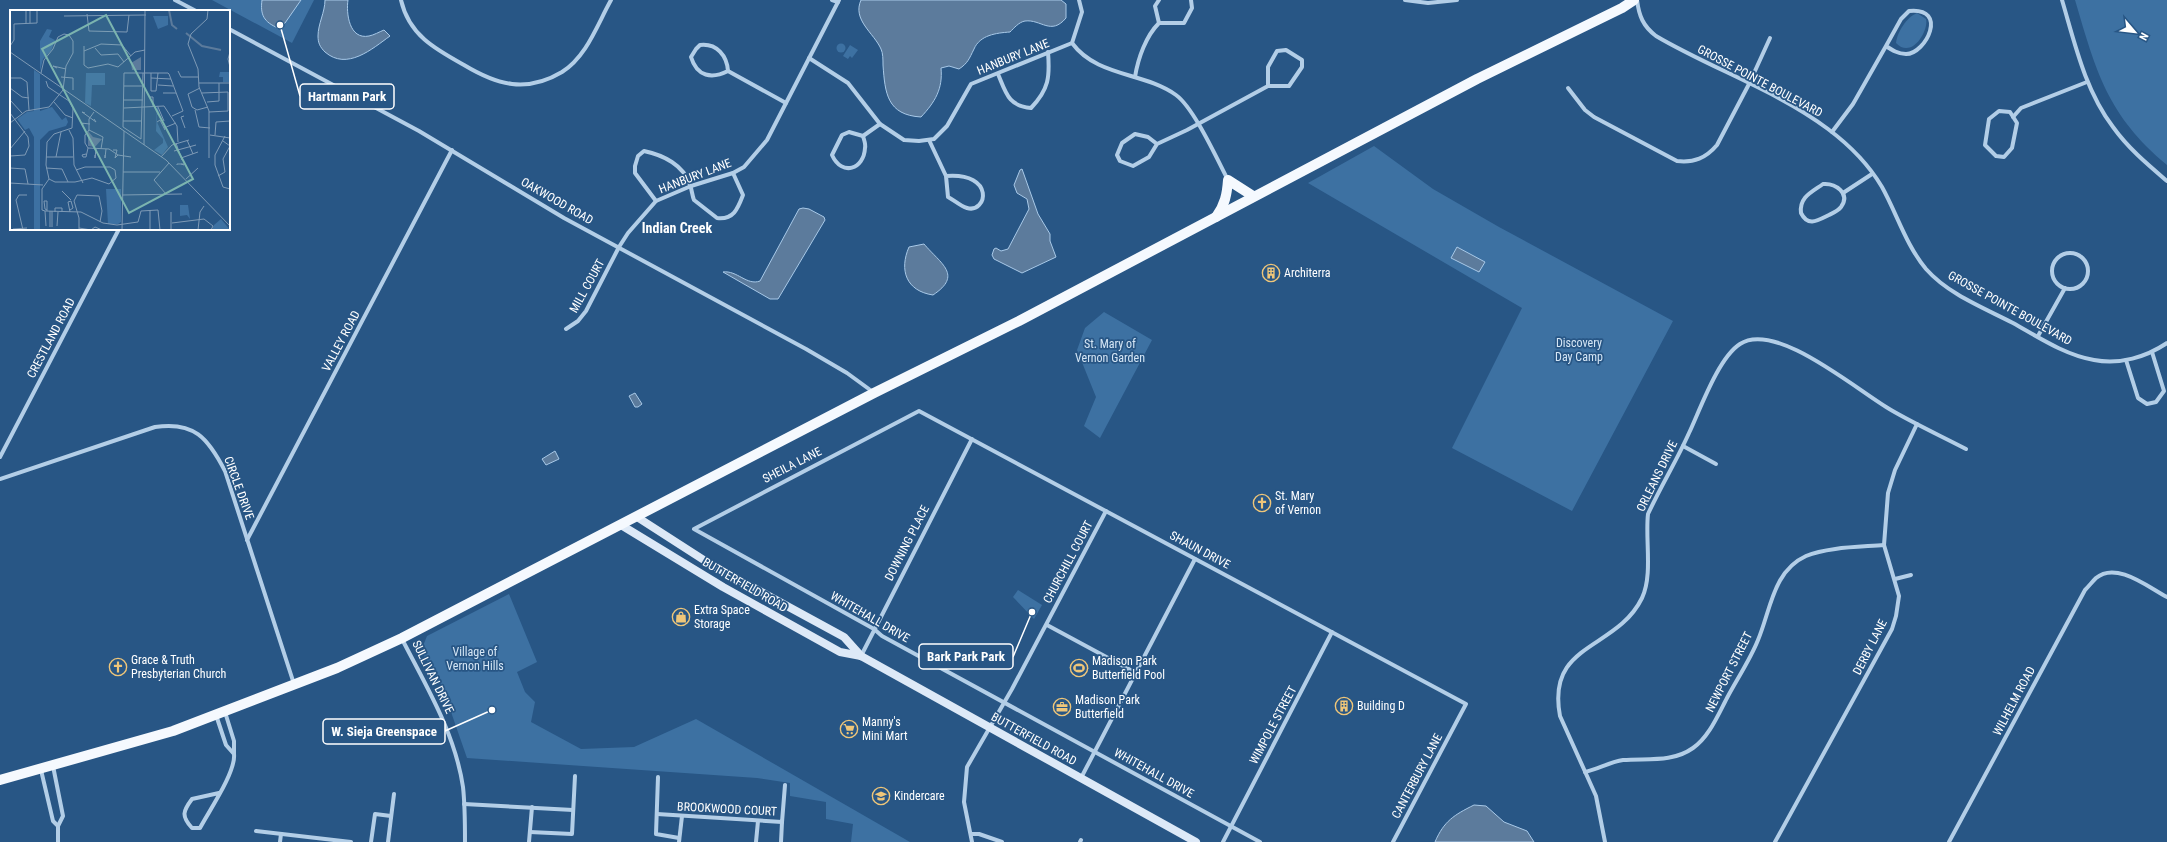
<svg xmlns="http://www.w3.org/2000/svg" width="2167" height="842" font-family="'Roboto Condensed',sans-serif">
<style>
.green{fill:#3d71a2}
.water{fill:#5c7b9c;stroke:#a8c9e8}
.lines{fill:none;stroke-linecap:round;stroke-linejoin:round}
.minor{stroke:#b3cee7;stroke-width:4}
.secondary{stroke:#dde9f7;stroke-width:8}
.primary{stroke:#f5f9fe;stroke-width:10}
.labels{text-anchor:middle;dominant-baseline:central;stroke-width:3.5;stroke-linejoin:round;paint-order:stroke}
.street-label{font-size:12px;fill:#fff;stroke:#285685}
.poi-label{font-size:12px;fill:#fff;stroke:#285685;text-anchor:start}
.park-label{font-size:12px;fill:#d6e7f6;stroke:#285685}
.quarter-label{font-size:14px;font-weight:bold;fill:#fff;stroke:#285685}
.inset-river{fill:none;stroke:#5c7b9c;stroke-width:2}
.inset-road{fill:none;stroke:#7e9ab6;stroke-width:1}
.view{fill:#7bb4af;fill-opacity:0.15;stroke:#7bb4af;stroke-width:2}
.inset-edge{fill:none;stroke:#fff;stroke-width:2}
.leader{fill:none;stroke:#fff;stroke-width:1.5}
.callout-dot{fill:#fff;stroke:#285685;stroke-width:1.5}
.callout{fill:#285685;stroke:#fff;stroke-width:1.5}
.callout-label{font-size:13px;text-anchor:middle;font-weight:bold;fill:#fff}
</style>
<rect width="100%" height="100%" fill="#285685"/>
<g class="green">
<path d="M212,0H314L292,43Z"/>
<path d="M2075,0H2167V165C2107,115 2096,71 2075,0Z"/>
<path d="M1917,13L1926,19C1929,30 1912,60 1896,43C1897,32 1907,17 1917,13Z"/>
<circle cx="841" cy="48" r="4.5"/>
<path d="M850,45L858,50L852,58L850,56L848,59L843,56Z"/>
<path d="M1374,146L1433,189L1499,227L1673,321L1572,511L1452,448L1522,308L1308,183Z"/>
<path d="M1104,312L1152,340L1100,438L1084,426L1096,397L1077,350L1085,328Z"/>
<path d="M1018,590L1042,605L1034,619L1013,597Z"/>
<path d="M509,594L537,662L517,672L525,692L535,702L531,722L581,749L634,747L696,719L910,842H851L853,824L826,819V802L790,796V783L757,778L467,758L442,686L421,651L427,636Z"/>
</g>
<g class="water">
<path d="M262,0H301L285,23L278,28C264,22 260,15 262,0Z"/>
<path d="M325,0H348C346,13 349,40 369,36C374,35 379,32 384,30L390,36C372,49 347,71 325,52C320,47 318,43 318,36C318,24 325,12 325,0Z"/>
<path d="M861,0H1061L1066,4V18C1051,36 1041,19 1025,21C1019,22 1014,28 1010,32C996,33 980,35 974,49C969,59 968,63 959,69L949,66L941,68C943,89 935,102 921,117C887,115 885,93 883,65C883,60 883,53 881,49C874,33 852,20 861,0Z"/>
<path d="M1022,169L1038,214L1050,234V241L1056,257L1022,273L994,259L992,255L994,249L996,248L1001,251L1008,249L1029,209L1027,199L1017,193L1014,185L1020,170Z"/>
<path d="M803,208L809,209L824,217L825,220L778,299H770L723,272C737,270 747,286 760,281L799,209Z"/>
<path d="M924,244C941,264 963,275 933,295C906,291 899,270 909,247Z"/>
<path d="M1457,247L1485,262L1479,272L1451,258Z"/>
<path d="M635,393L642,404L638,407H635L629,396Z"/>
<path d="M555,451L559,459L546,465L542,459Z"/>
<path d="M1074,661L1088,668L1084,676L1070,668Z"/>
<path d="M1474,805L1486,806L1504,822L1527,831L1534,842H1435C1444,821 1454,815 1474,805Z"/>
</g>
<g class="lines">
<g class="minor">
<path d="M175,0L196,11"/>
<path d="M401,0C409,35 435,49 464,65C479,74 495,82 512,84C529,86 547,81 562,72C587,56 597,25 611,0"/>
<path d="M832,0L838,2"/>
<path d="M1159,0L1155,6L1159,23"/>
<path d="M1405,0L1428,3L1457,0"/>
<path d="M1637,0C1639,16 1643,26 1656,36C1710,68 1778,91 1828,129C1848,144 1869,165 1882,187C1897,214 1906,245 1926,269C1948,294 1984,308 2013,323C2038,337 2065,355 2094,360C2120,365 2146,357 2167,343"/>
<path d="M2062,0C2075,44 2085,90 2113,127C2128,148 2147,164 2167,181"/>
<path d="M229,29L419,131L564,218L806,349L847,373L873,392"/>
<path d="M1072,43C1097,77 1144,72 1176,95C1194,108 1217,159 1228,180"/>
<path d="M700,45C717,43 727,56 728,71C712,79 697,77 691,57L696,49Z"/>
<path d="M809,58L848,83L880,124L904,140L919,141L934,139L947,126L971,84L1072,43L1082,12L1079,0"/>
<path d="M728,71L786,103"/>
<path d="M998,74C1006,93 1008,106 1031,108C1049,89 1050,77 1048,52"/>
<path d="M1135,77C1138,58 1146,36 1159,23H1184L1192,8L1191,0"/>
<path d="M1568,88L1585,110L1594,117L1677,161C1694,163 1706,158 1717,145L1749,84L1770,38"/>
<path d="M1999,111L2010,112L2017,123L2012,148L2004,157L1996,156L1985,145L1989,119Z"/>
<path d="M2013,117L2021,108L2087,82"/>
<path d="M849,132L863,136C864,140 866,144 865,148C864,169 842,177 832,155L842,135Z"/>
<path d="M1832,132L1853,104L1886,46C1892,50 1898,54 1906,54C1926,54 1949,7 1909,11L1901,19L1886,46"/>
<path d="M863,136L880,124"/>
<path d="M929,140L946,176L948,197C954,200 960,206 967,208C987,214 996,172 946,176"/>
<path d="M1157,144L1148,137L1135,134L1122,143L1117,155L1120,161L1133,166L1149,157L1157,144L1187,130L1268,86H1289L1302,67V60L1286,50L1277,51L1268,67V86"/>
<path d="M1823,184C1835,183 1851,193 1841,207C1838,211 1833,213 1829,215C1817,221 1808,227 1801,213C1799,197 1812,192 1823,184Z"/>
<path d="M1843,193L1872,174"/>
<path d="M656,201L635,173V166L638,156L644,151C663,155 684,165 690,185C692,190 692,195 694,200L717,218C734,220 738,208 743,195L733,173"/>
<circle cx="2070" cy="271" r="18"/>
<path d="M566,329L578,321L586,311L619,247L628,233L656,201L691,186L733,173L744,167L767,140L839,0"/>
<path d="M2038,336L2065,288"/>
<path d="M2126,360L2138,398L2147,404L2156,402L2164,391L2152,352"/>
<path d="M1683,446L1716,464"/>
<path d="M0,457L119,229"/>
<path d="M0,479L155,427C194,421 208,438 225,471L294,684"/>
<path d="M247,540L452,150"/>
<path d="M1895,579L1911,575"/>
<path d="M1047,625L1136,673"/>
<path d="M402,639C426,686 455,733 463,787C465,805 465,824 465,842"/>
<path d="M861,656L972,439"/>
<path d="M216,715L226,745L234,754V741L225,712"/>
<path d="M53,766L63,816L58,826V842"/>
<path d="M41,770L53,821L58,826"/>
<path d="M1585,772C1598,769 1610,762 1623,760C1647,758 1672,763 1693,748C1709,737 1718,715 1727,698C1737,679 1750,660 1758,640C1771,609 1773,571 1806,556C1827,547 1861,547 1884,545"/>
<path d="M658,777L656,834L679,838"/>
<path d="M1081,778L1195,559"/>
<path d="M219,793L192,799C183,811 181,816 192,828H200C209,811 236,772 234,754"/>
<path d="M464,804L573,810"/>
<path d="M657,814L782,822L785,785"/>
<path d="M256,831L351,842"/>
<path d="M530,832L572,834L575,776"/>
<path d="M972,834H979L1002,842"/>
<path d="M280,842L281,834"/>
<path d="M371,842L375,814L391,816"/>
<path d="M388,842L394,794"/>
<path d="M529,842L532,807"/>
<path d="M679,842L682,816"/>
<path d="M756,842L758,821"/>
<path d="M781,842L782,822"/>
<path d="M972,842L964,802L967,767L1012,689L1106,511"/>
<path d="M1080,842L1081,840"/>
<path d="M1223,842L1332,632"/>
<path d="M1260,842L882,636L874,629L694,529L919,411L1466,704L1393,842"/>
<path d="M1605,842L1596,796L1560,716C1546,642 1616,651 1642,598C1653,575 1645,539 1648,514C1661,486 1677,460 1689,433C1700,410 1718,358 1740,344C1776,320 1859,392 1891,410C1915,424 1941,436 1966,449"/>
<path d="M1775,842L1892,629L1896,616L1899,596L1884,545L1888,493L1895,470L1917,424"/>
<path d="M1949,842L2085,590C2089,586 2092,582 2096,578C2116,561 2148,587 2167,597"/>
</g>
<g class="secondary">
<path d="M637,517L710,564L844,637L861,656"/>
<path d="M621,525L723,587L840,652L861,656L1196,842"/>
</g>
<g class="primary">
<path d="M1216,217C1225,205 1227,194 1228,180L1253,196"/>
<path d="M0,780L173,731L337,668L402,638L874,393L1019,321L1477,79L1622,8L1634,0"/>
</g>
</g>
<defs>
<symbol id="building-ring" viewBox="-11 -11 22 22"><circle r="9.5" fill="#285685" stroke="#efc679" stroke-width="1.5"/><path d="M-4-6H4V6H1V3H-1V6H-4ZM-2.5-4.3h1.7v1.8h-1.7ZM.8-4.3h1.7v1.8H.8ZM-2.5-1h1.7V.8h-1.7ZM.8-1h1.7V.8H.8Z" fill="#efc679"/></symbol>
<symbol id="church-ring" viewBox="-11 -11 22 22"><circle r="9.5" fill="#285685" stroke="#efc679" stroke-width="1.5"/><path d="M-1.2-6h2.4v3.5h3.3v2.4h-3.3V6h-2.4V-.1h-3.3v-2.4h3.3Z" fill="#efc679"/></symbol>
<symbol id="shop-ring" viewBox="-11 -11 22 22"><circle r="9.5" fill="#285685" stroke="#efc679" stroke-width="1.5"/><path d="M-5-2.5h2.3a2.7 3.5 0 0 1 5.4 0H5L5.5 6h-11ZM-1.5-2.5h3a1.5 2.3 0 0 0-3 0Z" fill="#efc679"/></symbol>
<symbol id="stadium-ring" viewBox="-11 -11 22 22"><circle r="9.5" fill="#285685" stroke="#efc679" stroke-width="1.5"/><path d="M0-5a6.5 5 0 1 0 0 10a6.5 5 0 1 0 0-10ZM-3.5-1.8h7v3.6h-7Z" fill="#efc679"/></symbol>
<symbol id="office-ring" viewBox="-11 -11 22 22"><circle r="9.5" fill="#285685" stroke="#efc679" stroke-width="1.5"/><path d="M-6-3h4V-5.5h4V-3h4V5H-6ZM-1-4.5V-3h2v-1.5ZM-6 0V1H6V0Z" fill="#efc679"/></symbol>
<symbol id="supermarket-ring" viewBox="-11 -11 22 22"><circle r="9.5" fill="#285685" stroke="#efc679" stroke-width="1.5"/><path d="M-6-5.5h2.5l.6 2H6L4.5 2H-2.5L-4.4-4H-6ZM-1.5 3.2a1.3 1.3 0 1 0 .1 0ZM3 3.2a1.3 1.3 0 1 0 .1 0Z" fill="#efc679"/></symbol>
<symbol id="school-ring" viewBox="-11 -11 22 22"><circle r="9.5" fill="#285685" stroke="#efc679" stroke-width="1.5"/><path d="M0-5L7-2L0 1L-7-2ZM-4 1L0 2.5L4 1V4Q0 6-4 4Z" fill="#efc679"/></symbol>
</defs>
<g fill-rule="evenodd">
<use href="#building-ring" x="1261" y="263" width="20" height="20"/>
<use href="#church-ring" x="1252" y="493" width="20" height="20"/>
<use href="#shop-ring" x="671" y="607" width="20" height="20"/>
<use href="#church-ring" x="108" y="657" width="20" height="20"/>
<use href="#stadium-ring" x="1069" y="658" width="20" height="20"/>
<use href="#building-ring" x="1334" y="696" width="20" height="20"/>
<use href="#office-ring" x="1052" y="697" width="20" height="20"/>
<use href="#supermarket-ring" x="839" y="719" width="20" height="20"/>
<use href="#school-ring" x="871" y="786" width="20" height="20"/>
</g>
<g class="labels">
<g class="street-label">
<text transform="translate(1013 57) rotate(-22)">HANBURY LANE</text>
<text transform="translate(1760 81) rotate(28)">GROSSE POINTE BOULEVARD</text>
<text transform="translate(695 176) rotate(-21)">HANBURY LANE</text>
<text transform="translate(557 201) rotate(30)">OAKWOOD ROAD</text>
<text transform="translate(587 286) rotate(-61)">MILL COURT</text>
<text transform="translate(2010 308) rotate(29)">GROSSE POINTE BOULEVARD</text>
<text transform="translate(51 338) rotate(-62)">CRESTLAND ROAD</text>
<text transform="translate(341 341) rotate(-62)">VALLEY ROAD</text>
<text transform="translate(792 465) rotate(-27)">SHEILA LANE</text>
<text transform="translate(1657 476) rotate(-64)">ORLEANS DRIVE</text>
<text transform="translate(239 488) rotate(70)">CIRCLE DRIVE</text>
<text transform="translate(907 543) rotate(-63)">DOWNING PLACE</text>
<text transform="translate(1200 550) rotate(28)">SHAUN DRIVE</text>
<text transform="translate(1068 562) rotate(-62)">CHURCHILL COURT</text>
<text transform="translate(745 585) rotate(30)">BUTTERFIELD ROAD</text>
<text transform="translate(870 617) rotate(30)">WHITEHALL DRIVE</text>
<text transform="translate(1870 647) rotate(-63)">DERBY LANE</text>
<text transform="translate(1729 672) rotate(-63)">NEWPORT STREET</text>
<text transform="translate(433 677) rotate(64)">SULLIVAN DRIVE</text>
<text transform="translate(2014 701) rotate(-62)">WILHELM ROAD</text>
<text transform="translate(1273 725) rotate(-62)">WIMPOLE STREET</text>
<text transform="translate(1034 739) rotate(29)">BUTTERFIELD ROAD</text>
<text transform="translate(1154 773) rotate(29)">WHITEHALL DRIVE</text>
<text transform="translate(1417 776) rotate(-62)">CANTERBURY LANE</text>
<text transform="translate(727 809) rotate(3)">BROOKWOOD COURT</text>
</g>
<g class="poi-label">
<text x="1284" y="273">Architerra</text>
<text x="1275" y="496">St. Mary<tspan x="1275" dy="14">of Vernon</tspan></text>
<text x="694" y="610">Extra Space<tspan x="694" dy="14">Storage</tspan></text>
<text x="131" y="660">Grace &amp; Truth<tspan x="131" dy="14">Presbyterian Church</tspan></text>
<text x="1092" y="661">Madison Park<tspan x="1092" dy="14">Butterfield Pool</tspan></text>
<text x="1075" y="700">Madison Park<tspan x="1075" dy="14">Butterfield</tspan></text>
<text x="1357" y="706">Building D</text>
<text x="862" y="722">Manny's<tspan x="862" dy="14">Mini Mart</tspan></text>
<text x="894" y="796">Kindercare</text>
</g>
<g class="park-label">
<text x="1579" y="343">Discovery<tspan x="1579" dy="14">Day Camp</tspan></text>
<text x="1110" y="344">St. Mary of<tspan x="1110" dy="14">Vernon Garden</tspan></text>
<text x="475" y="652">Village of<tspan x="475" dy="14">Vernon Hills</tspan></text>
</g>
<g class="quarter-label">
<text x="677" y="228">Indian Creek</text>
</g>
</g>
<g transform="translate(10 10)">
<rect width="220" height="220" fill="#285685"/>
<path d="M143,6H158V15L148,19ZM37,19L42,20L39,27L45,30L41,41L33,49L30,61V31ZM24,60L30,64V101L42,97L52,110L56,107L58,112L56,116L39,121L30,130V220H24V127L19,118L15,120L7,109L17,102L24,101ZM210,62H220V72H213V67H209ZM76,63H95V75H82L81,96L75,93ZM147,95L150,104L147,105V112L158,137L152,145L144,140L153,133V129L146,121ZM96,179H111V212L108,214H98ZM170,195H178L180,209L177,205L170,206ZM211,209L220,220H202L204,215Z" fill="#3d71a2"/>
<path d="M131,47V60H122L121,53ZM78,121L83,127L92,129L85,137L78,136Z" fill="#5c7b9c"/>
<path class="inset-river" d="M159,0L162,15L167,19M176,23L192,36L211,40"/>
<path class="inset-road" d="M16,0V13M198,0L197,9L181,24L178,34L188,59L189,77L199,101V148M77,4L79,21L117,22L119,5M54,6L136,5M20,13V0M0,36L4,30V14L27,13V0M74,36V55L78,58L98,54L108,57L125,42L135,40M85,38L91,45L108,44L114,52M74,41L91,34L112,35L121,46M0,42L156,150L220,216M220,42L218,49L220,57M47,58L43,56L56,59M168,61L171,67H188M133,63L131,129L113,117L114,63H158L159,64L173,101L162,106M141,63V81H146L148,63M51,67L63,68V80M0,68H11L17,72L19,100M141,68L161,69M36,71L38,77L59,91L63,98L62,118L44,124L37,132L36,155L39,169L45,172H65L82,168L99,174L106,168L105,160L100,157H75L66,160M189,73H220M209,73V91M148,75L163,76M114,76H132M0,78L12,87L19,88M190,78L178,84L182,97L187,100L198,97M218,82V101M153,83H166M192,83L218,82M139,87H143V96M0,90L12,103M114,90H133M44,92L55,105L63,108M197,92L209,91M148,97L154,111M114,98L154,96L167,116L168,132M185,100L189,117L200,118M199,102L218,101M0,103L18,127L19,136L15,145L0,146M75,103L72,102L86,112L84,109M174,106L171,107L175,118M113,111H132M147,112L150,110L155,120M0,113L16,101L39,97L53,80L56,56L63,43V31L59,25L54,24L48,27L43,39L34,50L31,63M74,114L71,113L80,114M154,118L166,113M59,120L63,128L64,155L73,173M79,120L75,125V133L78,138L99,139L108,145L121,147M79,120L93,127L91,139M79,120V109L84,102M200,125L220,128M205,125L206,112L220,111M215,126L205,145V155L213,177L220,179M177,130L183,144M166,133L172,150M134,135L135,0M0,139L15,121M103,140H107L105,148L108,145M164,141L186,135M76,144L72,145L73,147H76L78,138M85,145V148L86,139M95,145V148L96,139M36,147H63M46,147L51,122M151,147L162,135L179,130M171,148L188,142M167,155V154H174V155L171,154M0,158L15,159L18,174M36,158L52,159L58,172M113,162H150M208,166L215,162L213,149L220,136L213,131M176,169L188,158M0,173L33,175M52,181L61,190M156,184L144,170L159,153M112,185L172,184M37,200L35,199L34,191H37V201M35,201L71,202L93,213L107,215L128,212L131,201L148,200L150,220M35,201L32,200V179L39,169M35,201L36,216M40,201V217M42,201V217M45,202V198H52V202M60,202L58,192L61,191L63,198L60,200M161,202V220M162,213L194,209L203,216L201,220M47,216L48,202M69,218L81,220L85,217L92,220M3,219L17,218M13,220L6,190L9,185H17M69,220V208L64,191L67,185L89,186L92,201L90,212M112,220L114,121M140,220V200M188,220L190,202L194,196"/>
<path class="view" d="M96,5L183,169L119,203L32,39Z"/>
<rect width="220" height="220" class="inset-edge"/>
</g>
<path class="leader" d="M280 25L300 96M1032 612L1013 657M492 710L445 731"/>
<g class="callout-dot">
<circle cx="280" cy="25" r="4"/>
<circle cx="1032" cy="612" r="4"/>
<circle cx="492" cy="710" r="4"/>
</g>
<g class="callout">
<rect x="300" y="84" width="94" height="25" rx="4"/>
<rect x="919" y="644" width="94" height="25" rx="4"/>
<rect x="323" y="719" width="122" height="25" rx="4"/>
</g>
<g class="callout-label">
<text x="347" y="101">Hartmann Park</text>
<text x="966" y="661">Bark Park Park</text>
<text x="384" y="736">W. Sieja Greenspace</text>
</g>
<g transform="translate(2135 32) rotate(118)" stroke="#285685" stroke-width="3" paint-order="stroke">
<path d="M0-3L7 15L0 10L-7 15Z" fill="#ffffff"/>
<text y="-6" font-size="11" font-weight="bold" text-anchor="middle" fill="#ffffff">N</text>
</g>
</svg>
